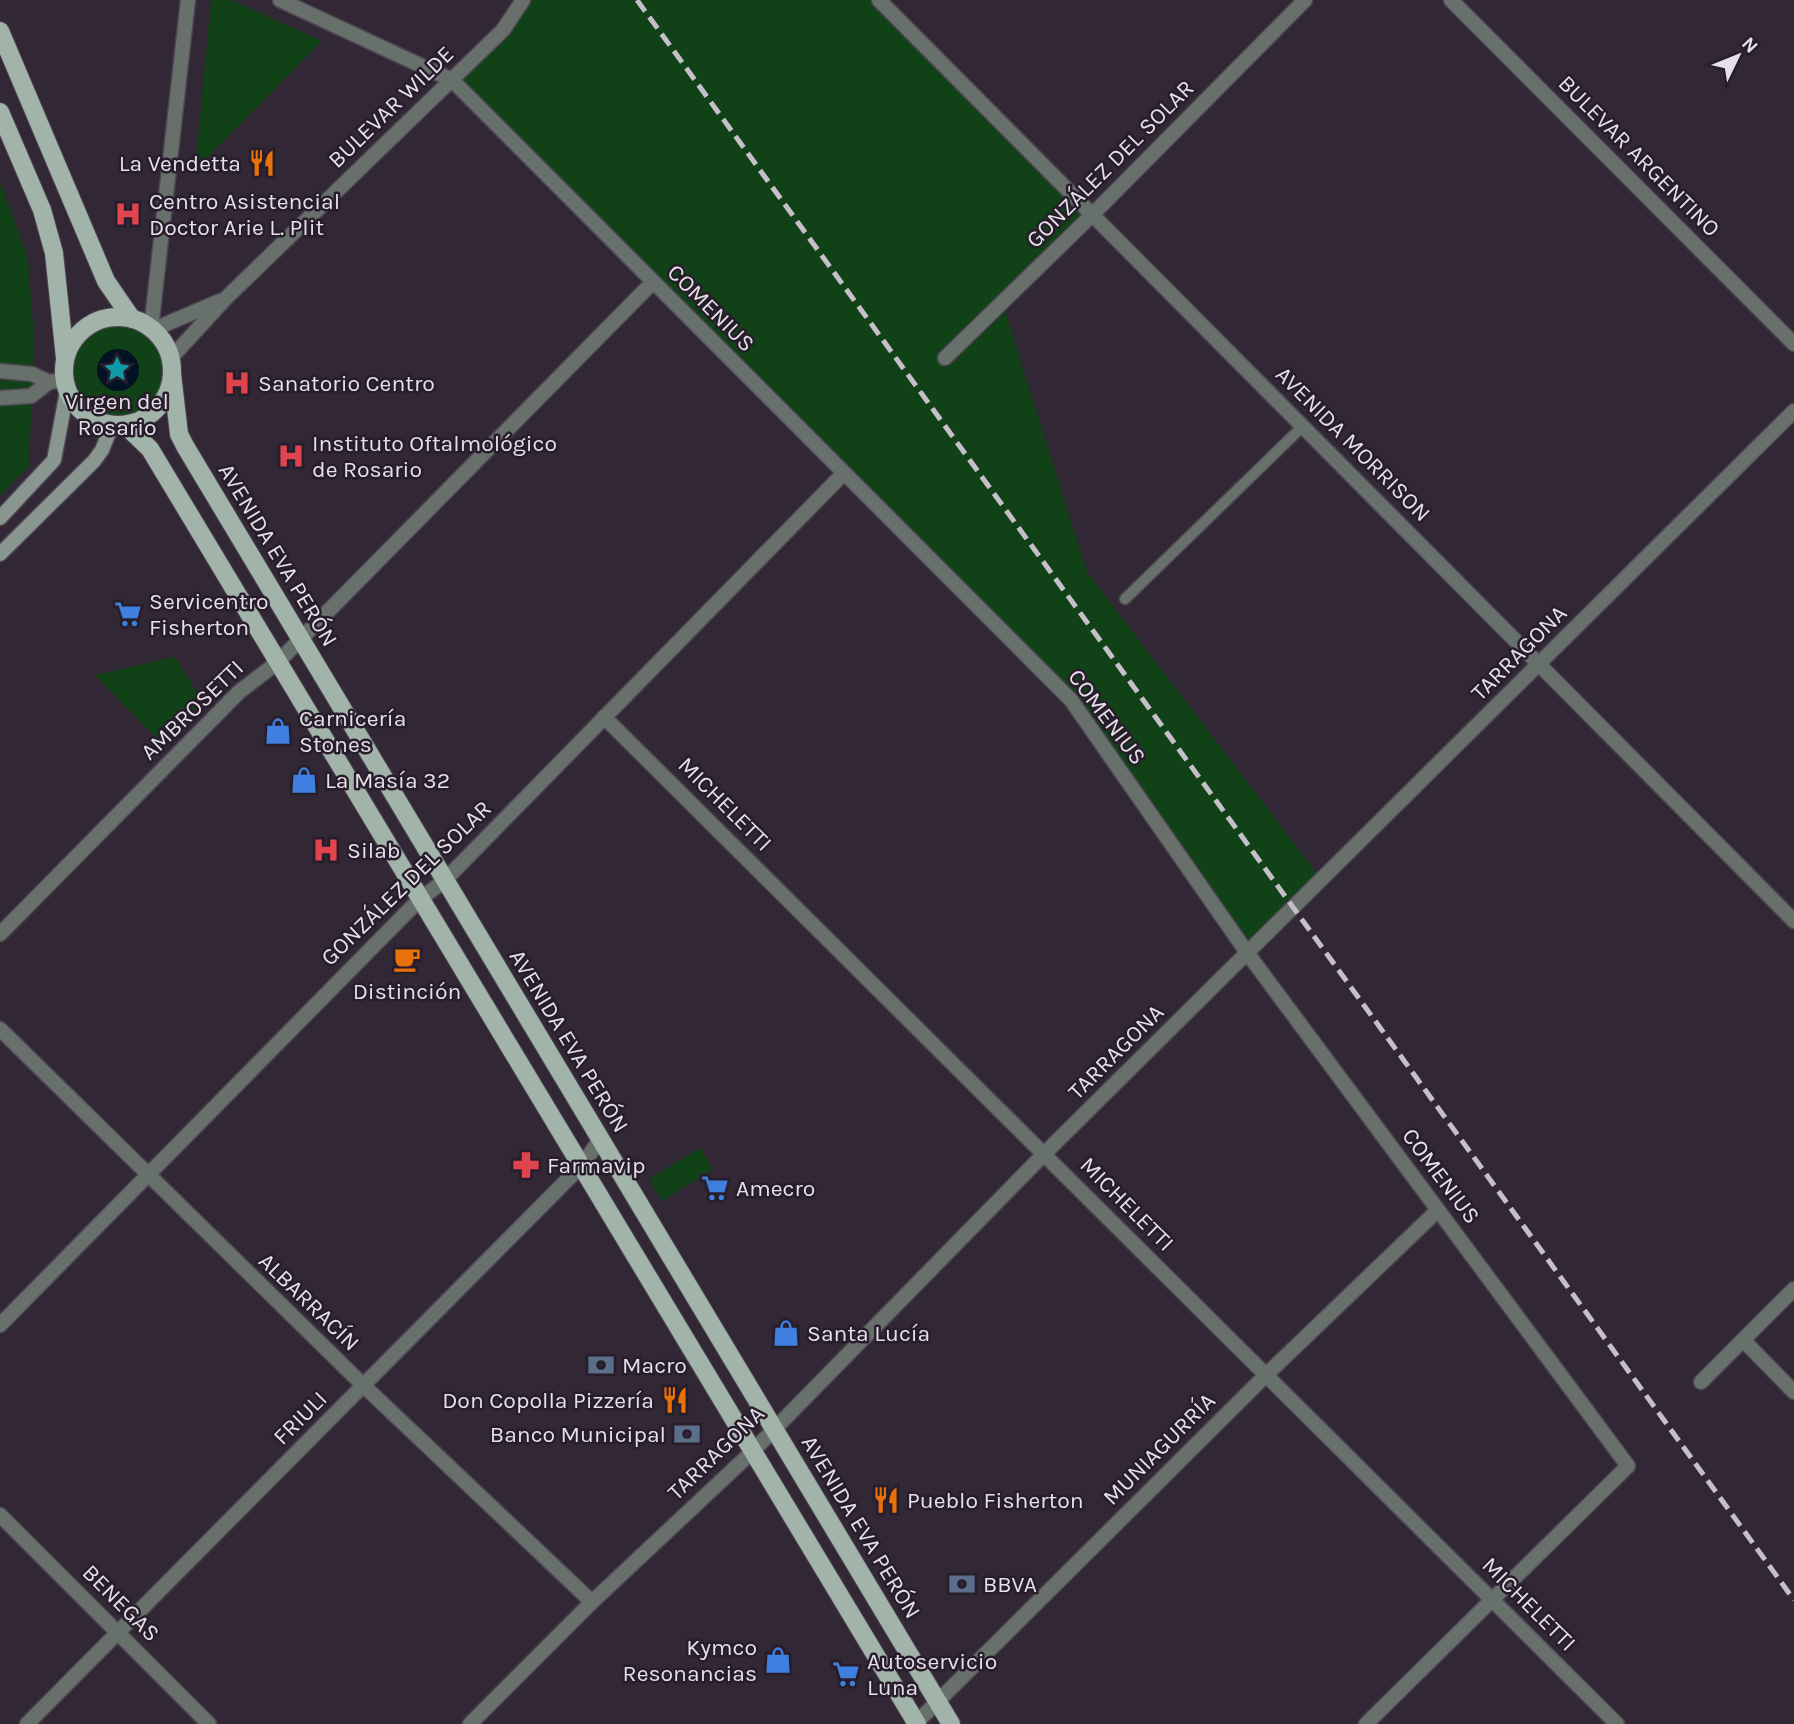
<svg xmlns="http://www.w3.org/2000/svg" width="1794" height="1724" font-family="Karla,sans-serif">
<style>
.green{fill:#114217}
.water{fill:#001224}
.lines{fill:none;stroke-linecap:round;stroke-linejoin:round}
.service-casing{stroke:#4e4552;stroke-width:13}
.minor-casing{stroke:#4e4552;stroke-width:17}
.tertiary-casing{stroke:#4e4552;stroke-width:17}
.secondary-casing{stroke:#4e4552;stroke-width:17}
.primary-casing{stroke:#4e4552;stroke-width:20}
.service{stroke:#67706b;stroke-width:10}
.minor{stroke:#67706b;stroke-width:14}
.tertiary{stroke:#67706b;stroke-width:14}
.secondary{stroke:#88968f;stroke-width:14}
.primary{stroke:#a2b4aa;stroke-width:18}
.rail{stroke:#c6bfc9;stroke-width:5;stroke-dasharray:14 7;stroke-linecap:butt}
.labels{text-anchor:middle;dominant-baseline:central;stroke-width:5;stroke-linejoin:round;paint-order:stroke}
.street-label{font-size:23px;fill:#e6e0e9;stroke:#271d2b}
.poi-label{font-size:23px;fill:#e6e0e9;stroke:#271d2b;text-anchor:start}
</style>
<rect width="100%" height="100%" fill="#312735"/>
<g class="green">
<path d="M211,0H231L322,41L195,170Z"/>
<path d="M523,0H879L1092,215L1002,302L1087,572L1322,880L1248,954L1071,700L452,80Z"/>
<path d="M0,181L28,259L34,337L29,466L0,496Z"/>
<circle cx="117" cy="371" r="54"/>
<path d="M175,657L202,701L160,742L95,675Z"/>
<path d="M700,1148L713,1169L662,1201L649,1179Z"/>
</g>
<circle class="water" cx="118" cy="370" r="21"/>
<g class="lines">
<defs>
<path id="service" d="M1125,599L1303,426"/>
<g id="minor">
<path d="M280,0L452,80L1071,700L1248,954L1628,1466L1366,1724"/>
<path d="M879,0L1794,921"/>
<path d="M1451,0L1794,344"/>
<path d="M151,329L188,0"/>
<path d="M945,358L1092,215L1305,0"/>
<path d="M0,371L32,374L49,382"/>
<path d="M0,398L31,396L49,382L64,380"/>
<path d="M604,717L1617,1724"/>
<path d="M0,934L239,692L278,662L653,282"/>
<path d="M0,1029L364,1386L592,1602"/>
<path d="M0,1325L419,900L444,881L844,473"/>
<path d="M1743,1340L1794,1392"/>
<path d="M1701,1382L1794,1289"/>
<path d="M0,1515L209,1724"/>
<path d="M27,1724L581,1166L600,1140"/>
<path d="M470,1724L592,1602L753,1451L1044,1154L1794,411"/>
<path d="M915,1724L1266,1375L1438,1210"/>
</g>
<g id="tertiary">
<path d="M152,330L220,301"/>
<path d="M170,359L225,299L503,30L523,0"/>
</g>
<g id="secondary">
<path d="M0,518L54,460L67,391"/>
<path d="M0,554L94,461L102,450L112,425"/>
</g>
<g id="primary">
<path d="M0,31L106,281L132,319"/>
<path d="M0,112L42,210L54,253L65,358"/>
<circle cx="118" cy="371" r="54"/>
<path d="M172,374L179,434L185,446L951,1724"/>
<path d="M125,425L150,449L917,1724"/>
</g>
</defs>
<use href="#service" class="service-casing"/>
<use href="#minor" class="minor-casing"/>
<use href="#tertiary" class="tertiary-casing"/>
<use href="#secondary" class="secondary-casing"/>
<use href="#primary" class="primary-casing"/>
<use href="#service" class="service"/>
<use href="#minor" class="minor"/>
<use href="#tertiary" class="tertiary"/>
<use href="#secondary" class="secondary"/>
<use href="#primary" class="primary"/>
<path class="rail" d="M637,0L1794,1600"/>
</g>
<defs>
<symbol id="restaurant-bare" viewBox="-9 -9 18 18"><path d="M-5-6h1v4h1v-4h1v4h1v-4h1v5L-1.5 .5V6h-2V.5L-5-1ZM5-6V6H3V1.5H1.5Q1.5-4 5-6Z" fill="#e8710a" stroke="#271d2b" stroke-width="2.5" paint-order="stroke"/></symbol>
<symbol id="hospital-bare" viewBox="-9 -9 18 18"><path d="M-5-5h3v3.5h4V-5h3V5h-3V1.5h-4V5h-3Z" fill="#e0444e" stroke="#271d2b" stroke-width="2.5" paint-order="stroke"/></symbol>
<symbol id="sight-bare" viewBox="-9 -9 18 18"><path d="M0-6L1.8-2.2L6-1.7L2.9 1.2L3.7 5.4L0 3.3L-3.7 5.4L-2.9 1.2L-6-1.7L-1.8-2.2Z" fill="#0f9aa8" stroke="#271d2b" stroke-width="2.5" paint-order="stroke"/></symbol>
<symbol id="supermarket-bare" viewBox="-9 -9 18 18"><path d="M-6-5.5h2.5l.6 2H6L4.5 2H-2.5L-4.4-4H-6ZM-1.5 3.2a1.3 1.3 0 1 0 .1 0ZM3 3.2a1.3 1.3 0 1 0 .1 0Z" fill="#3f7fe0" stroke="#271d2b" stroke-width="2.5" paint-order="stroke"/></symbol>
<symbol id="shop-bare" viewBox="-9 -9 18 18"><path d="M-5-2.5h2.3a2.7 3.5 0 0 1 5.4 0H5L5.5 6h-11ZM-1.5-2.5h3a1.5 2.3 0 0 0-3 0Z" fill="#3f7fe0" stroke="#271d2b" stroke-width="2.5" paint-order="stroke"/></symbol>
<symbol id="cafe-bare" viewBox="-9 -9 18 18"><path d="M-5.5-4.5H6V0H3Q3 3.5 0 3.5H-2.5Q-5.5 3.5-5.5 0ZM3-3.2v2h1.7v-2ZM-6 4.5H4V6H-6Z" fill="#e8710a" stroke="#271d2b" stroke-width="2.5" paint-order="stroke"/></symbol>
<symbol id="pharmacy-bare" viewBox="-9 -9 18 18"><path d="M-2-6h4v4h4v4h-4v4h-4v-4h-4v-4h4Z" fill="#e0444e" stroke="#271d2b" stroke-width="2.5" paint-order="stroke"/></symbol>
<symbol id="bank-bare" viewBox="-9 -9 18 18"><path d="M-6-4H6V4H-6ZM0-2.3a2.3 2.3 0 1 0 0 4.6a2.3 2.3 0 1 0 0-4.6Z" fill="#5c6f8a" stroke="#271d2b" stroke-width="2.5" paint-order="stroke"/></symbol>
</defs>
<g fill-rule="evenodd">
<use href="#restaurant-bare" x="243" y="144" width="38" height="38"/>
<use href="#hospital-bare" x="109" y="195" width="38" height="38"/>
<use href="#sight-bare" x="98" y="350" width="38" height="38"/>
<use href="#hospital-bare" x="218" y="364" width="38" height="38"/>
<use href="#hospital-bare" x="272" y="437" width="38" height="38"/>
<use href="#supermarket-bare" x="109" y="595" width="38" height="38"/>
<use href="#shop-bare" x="259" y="712" width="38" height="38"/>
<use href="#shop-bare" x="285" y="761" width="38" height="38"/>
<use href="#hospital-bare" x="307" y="831" width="38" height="38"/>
<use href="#cafe-bare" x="388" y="940" width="38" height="38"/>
<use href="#pharmacy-bare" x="507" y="1146" width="38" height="38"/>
<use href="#supermarket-bare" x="696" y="1169" width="38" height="38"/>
<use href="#shop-bare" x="767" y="1314" width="38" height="38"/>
<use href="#bank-bare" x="582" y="1346" width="38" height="38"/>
<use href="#restaurant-bare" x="656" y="1381" width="38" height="38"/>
<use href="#bank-bare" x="668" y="1415" width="38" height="38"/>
<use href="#restaurant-bare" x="867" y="1481" width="38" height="38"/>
<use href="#bank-bare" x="943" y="1565" width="38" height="38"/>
<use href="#shop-bare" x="759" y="1641" width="38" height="38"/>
<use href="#supermarket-bare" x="827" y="1655" width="38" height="38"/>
</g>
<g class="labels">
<g class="street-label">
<text transform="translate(391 107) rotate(-44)">BULEVAR WILDE</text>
<text transform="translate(1639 156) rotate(45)">BULEVAR ARGENTINO</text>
<text transform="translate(1110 164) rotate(-45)">GONZÁLEZ DEL SOLAR</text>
<text transform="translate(711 308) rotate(45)">COMENIUS</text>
<text transform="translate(1353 444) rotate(45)">AVENIDA MORRISON</text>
<text transform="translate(278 555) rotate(59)">AVENIDA EVA PERÓN</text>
<text transform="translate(1519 653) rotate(-45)">TARRAGONA</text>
<text transform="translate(192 710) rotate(-44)">AMBROSETTI</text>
<text transform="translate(1107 717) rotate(53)">COMENIUS</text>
<text transform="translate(725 804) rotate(45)">MICHELETTI</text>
<text transform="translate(406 883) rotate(-44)">GONZÁLEZ DEL SOLAR</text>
<text transform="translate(569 1041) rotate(59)">AVENIDA EVA PERÓN</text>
<text transform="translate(1116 1052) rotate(-45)">TARRAGONA</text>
<text transform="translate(1441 1176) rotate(53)">COMENIUS</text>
<text transform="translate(1127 1204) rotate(45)">MICHELETTI</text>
<text transform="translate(309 1302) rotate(44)">ALBARRACÍN</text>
<text transform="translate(300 1418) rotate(-45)">FRIULI</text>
<text transform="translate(1159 1449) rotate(-45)">MUNIAGURRÍA</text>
<text transform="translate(716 1453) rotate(-44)">TARRAGONA</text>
<text transform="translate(861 1527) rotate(59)">AVENIDA EVA PERÓN</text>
<text transform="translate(121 1603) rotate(45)">BENEGAS</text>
<text transform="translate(1529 1604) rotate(45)">MICHELETTI</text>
</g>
<g class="poi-label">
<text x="241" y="163" text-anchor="end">La Vendetta</text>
<text x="149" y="201">Centro Asistencial<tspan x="149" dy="26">Doctor Arie L. Plit</tspan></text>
<text x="258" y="383">Sanatorio Centro</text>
<text x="117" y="401" text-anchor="middle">Virgen del<tspan x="117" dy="26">Rosario</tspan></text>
<text x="312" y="443">Instituto Oftalmológico<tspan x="312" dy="26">de Rosario</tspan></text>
<text x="149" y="601">Servicentro<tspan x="149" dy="26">Fisherton</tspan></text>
<text x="299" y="718">Carnicería<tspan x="299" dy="26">Stones</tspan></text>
<text x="325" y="780">La Masía 32</text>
<text x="347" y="850">Silab</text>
<text x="407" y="991" text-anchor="middle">Distinción</text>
<text x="547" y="1165">Farmavip</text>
<text x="736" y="1188">Amecro</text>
<text x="807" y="1333">Santa Lucía</text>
<text x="622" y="1365">Macro</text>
<text x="654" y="1400" text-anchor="end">Don Copolla Pizzería</text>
<text x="666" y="1434" text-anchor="end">Banco Municipal</text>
<text x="907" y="1500">Pueblo Fisherton</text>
<text x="983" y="1584">BBVA</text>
<text x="757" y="1647" text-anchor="end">Kymco<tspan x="757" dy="26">Resonancias</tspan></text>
<text x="867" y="1661">Autoservicio<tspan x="867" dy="26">Luna</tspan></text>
</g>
</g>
<g transform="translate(1738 56) rotate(47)" stroke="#271d2b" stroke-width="5" paint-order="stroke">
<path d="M0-5L12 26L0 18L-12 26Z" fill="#e6e0e9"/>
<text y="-10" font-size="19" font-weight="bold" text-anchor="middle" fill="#e6e0e9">N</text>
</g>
</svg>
